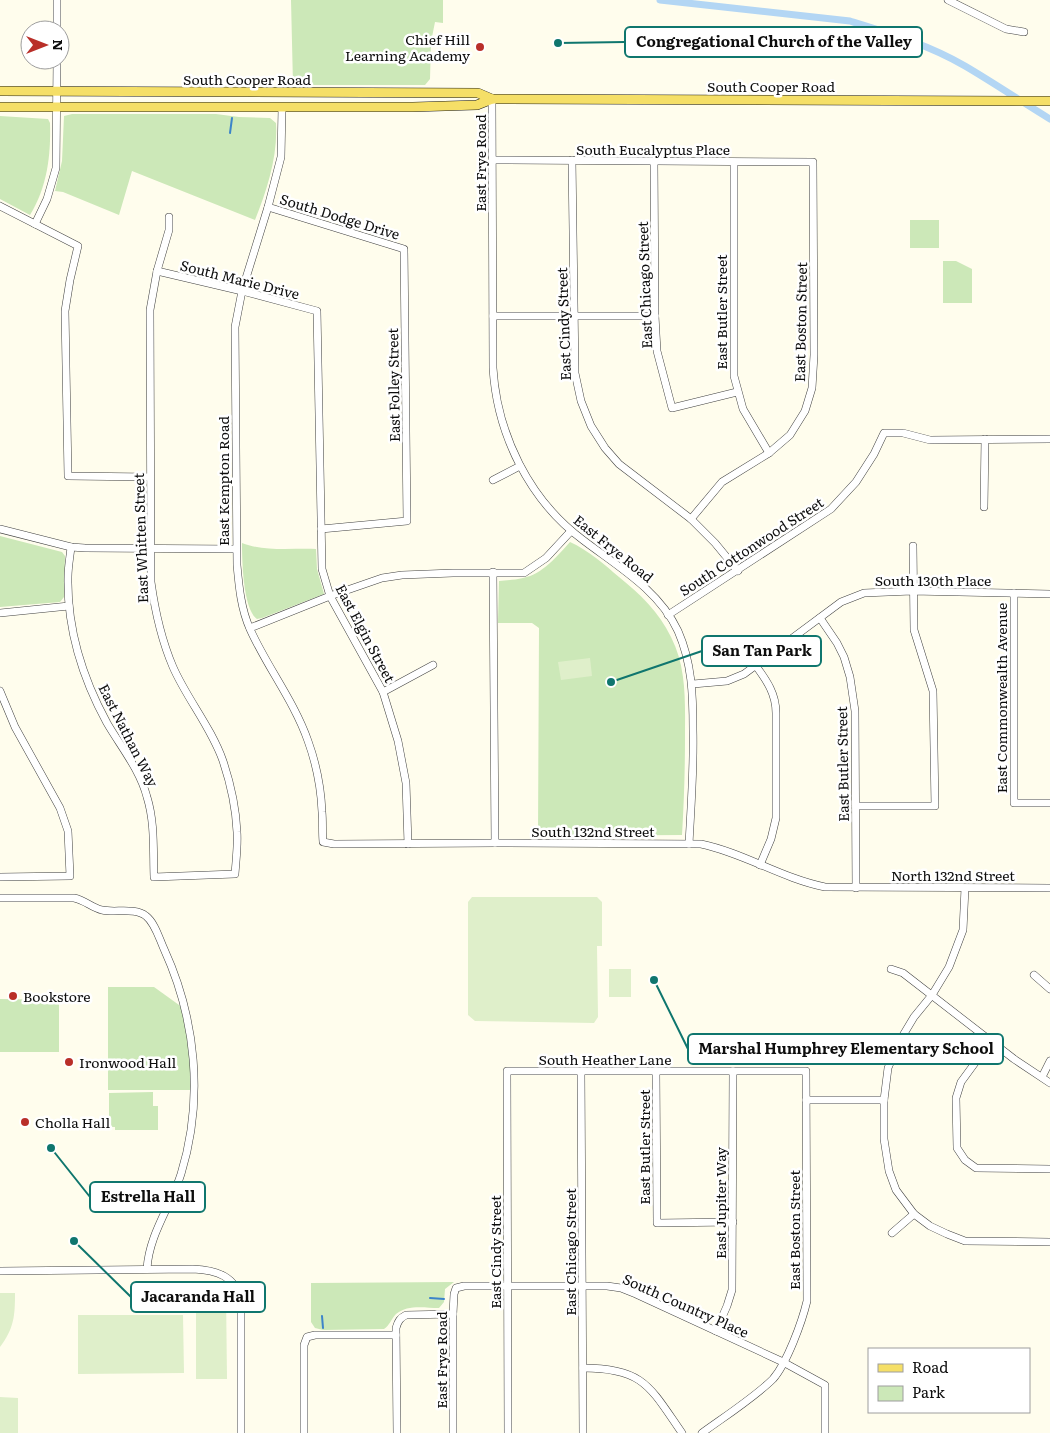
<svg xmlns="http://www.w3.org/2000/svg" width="1050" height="1433" font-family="Literata,serif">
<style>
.green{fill:#cce8b8}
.pitch{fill:#dfefca}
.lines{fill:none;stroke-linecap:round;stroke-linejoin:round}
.stream{stroke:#3c84c9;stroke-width:2}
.canal{stroke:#b3d6f4;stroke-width:7}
.minor-casing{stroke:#404040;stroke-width:8}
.major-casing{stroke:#1e1e1e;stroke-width:10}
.minor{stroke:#fff;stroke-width:7}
.major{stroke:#f5df67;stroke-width:9}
.poi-dot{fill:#b92f29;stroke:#fff;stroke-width:2}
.labels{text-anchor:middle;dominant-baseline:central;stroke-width:5;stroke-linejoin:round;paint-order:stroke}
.poi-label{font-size:14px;fill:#0d0d0d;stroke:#fff;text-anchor:start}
.street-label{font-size:14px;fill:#0d0d0d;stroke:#fff}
.leader{fill:none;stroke:#0f766e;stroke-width:2}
.callout-dot{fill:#0f766e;stroke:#fff;stroke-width:2}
.callout{fill:#fff;stroke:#0f766e;stroke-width:2}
.callout-label{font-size:15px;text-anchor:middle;font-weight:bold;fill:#0d0d0d}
</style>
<rect width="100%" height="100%" fill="#fffded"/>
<g class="green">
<path d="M291,0H443V23L435,22L431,42L430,79L425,85H293Z"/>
<path d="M72,114H216L239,117L270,118L276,123C278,156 267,190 255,220L132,171L119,215L63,192L55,191L62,161L64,116Z"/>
<path d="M0,116L48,119L50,123C51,156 47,187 30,215L0,199Z"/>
<rect x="910" y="220" width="29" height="28"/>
<path d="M943,261H956L972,269V303H943Z"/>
<path d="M0,536L62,552L65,556L64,597L60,602L0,607Z"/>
<path d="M570,542C588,550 605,565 619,577C640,594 659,612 671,637C687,668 685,703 685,737C685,770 684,802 682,835L538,836L539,628L532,623H498L499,581C507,580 515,580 523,578C543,574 557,556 570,542Z"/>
<path d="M242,543C265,552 292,548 316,549L317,569L324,594L262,618L257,619C243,609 242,560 242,543Z"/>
<path d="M108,987H154L186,1010L193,1090H108Z"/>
<path d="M0,999L59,1000V1052H0Z"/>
<path d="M153,1092V1106H158V1130H115V1127H109V1093Z"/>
<path d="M454,1282L445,1289L444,1302L439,1308C425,1308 408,1304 396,1314C391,1319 390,1325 384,1329L323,1330L315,1328L311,1322V1283Z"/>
</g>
<g class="pitch">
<path d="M590,658L592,676L561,680L558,662Z"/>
<path d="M472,897H597L602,902V946H597L598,1017L594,1023L475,1021L468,1015V902Z"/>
<rect x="609" y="969" width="22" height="28"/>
<path d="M226,1292L227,1379H196V1293Z"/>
<path d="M0,1293H15C15,1316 14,1328 0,1347Z"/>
<path d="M78,1315H183L184,1373L78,1374Z"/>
<path d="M0,1397L18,1398V1433H0Z"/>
</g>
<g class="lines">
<g class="stream">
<path d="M218,85V75"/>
<path d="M230,133L232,118"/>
<path d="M430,1298L444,1299"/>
<path d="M322,1316L323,1328"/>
</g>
<path class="canal" d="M660,0L850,21C889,33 929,45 965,66C994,83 1022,102 1050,119"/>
<defs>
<g id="minor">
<path d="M57,0V30"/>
<path d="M948,0L1006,29L1024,32"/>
<path d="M492,99L493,368C497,434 529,500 583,540C617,566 659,590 678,631C692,663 693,695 693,730C694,768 691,806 689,844"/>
<path d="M282,108L281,157L268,207L242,291L235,327L237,565C239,587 241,609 250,629C267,667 294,701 308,741C316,763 321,788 322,812C323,822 322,832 323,842L334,844L495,843L701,844C744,853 781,878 825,887L1050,888"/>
<path d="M492,160L813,162L814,355L812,388L805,411L790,435L769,453L722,482L691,519"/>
<path d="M572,160L575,373L581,401L591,426L605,448L619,464L691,519L715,543L738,571"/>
<path d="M654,161L655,316L657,351L672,408L737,392"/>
<path d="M734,162V376L743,409L769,453"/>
<path d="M0,206L78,246L70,280L65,311L68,476L150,477"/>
<path d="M268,207L404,249L407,521L321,529"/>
<path d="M35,224L47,199L56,168L57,60"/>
<path d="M157,271L242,291L317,311L322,569L330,596L383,692L398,741L406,783L408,844"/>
<path d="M493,316H655"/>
<path d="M493,480L520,466"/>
<path d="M984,507L985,439"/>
<path d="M0,529L71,547L85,548L236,549"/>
<path d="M71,547C70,557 68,567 68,577C67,628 83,679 107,723C121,747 140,770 147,797C155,823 153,850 154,877L235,874C236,860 238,845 237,832C236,809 230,782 223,761C211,727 187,699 173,667C161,639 155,611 151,582L150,310L157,271L169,230V217"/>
<path d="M493,572L495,843"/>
<path d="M1014,593V803H1050"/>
<path d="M0,613L69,606"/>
<path d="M668,615L831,509L856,482L874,454L884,433H903L930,440L1050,439"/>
<path d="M820,618L837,643L844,657L850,677L855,711L856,888"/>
<path d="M250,628L330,596L382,578L402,575L453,573H524L546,558L571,531"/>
<path d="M756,666C767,681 776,694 776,713V818L771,839L760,865"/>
<path d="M693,684L727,681L744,674L841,602L864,593L912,591L1050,594"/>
<path d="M0,691L15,727L60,808L68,831L70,876L0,877"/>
<path d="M383,692L433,665"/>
<path d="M856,806H935L933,691L914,630L913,546"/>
<path d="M965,888L963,930L949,967L932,995L914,1017L899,1042L888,1068L884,1100V1139L889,1171L896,1190L914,1214L930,1226L947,1234L965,1241L1050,1242"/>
<path d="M0,898H74C85,900 92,908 102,910C115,913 135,907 146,916C155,923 159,938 164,949C196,1019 204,1099 181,1174C171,1206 149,1234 147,1269"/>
<path d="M891,969L903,973L1014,1059L1050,1083"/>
<path d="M1034,975L1050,989"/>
<path d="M991,1041L961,1082L956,1098L957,1148L965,1160L976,1168L1050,1169"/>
<path d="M581,1071L583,1433"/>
<path d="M656,1071L657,1223L733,1222"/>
<path d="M1042,1077L1050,1061"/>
<path d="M806,1100H884"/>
<path d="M892,1233L914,1214"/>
<path d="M0,1271L193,1269C216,1270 237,1276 241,1302V1433"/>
<path d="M716,1331L727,1306L732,1290L733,1071"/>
<path d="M583,1368C644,1368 650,1387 682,1433"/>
<path d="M304,1433V1345L307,1337L315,1335H396"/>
<path d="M397,1433L396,1328C398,1321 400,1318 406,1315L453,1314"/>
<path d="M453,1433V1314L454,1294L456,1288L464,1286H607L621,1288L636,1294L783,1362L825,1385V1433"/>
<path d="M508,1433L507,1071H806L807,1301C802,1322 787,1363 773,1379C755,1397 724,1417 702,1433"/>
</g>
<g id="major">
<path d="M0,91L478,93L492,99"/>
<path d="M0,107H413L477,105L492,99L1050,101"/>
</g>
</defs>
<use href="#minor" class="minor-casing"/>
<use href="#major" class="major-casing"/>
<use href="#minor" class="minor"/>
<use href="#major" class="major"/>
</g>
<g class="poi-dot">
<circle cx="480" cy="47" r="5"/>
<circle cx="13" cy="996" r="5"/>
<circle cx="69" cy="1062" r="5"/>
<circle cx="25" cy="1122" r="5"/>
</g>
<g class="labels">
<g class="poi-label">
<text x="470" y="39" text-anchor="end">Chief Hill<tspan x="470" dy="16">Learning Academy</tspan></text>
<text x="23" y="996">Bookstore</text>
<text x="79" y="1062">Ironwood Hall</text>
<text x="35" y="1122">Cholla Hall</text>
</g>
<g class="street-label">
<text x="247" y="79">South Cooper Road</text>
<text x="771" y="86">South Cooper Road</text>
<text x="653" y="149">South Eucalyptus Place</text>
<text transform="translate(480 163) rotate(-90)">East Frye Road</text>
<text transform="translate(340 216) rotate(17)">South Dodge Drive</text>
<text transform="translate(240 279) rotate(14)">South Marie Drive</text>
<text transform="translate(644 285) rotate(-92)">East Chicago Street</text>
<text transform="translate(721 312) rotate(-90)">East Butler Street</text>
<text transform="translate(800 322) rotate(-89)">East Boston Street</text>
<text transform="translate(563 324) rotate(-92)">East Cindy Street</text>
<text transform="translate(393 385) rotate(-91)">East Folley Street</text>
<text transform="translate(223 481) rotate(-90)">East Kempton Road</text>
<text transform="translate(140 538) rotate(-92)">East Whitten Street</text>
<text transform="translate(751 546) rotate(-33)">South Cottonwood Street</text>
<text transform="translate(614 548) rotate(39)">East Frye Road</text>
<text x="933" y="580">South 130th Place</text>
<text transform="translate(366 633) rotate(62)">East Elgin Street</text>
<text transform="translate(1001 698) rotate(-90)">East Commonwealth Avenue</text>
<text transform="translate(129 735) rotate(63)">East Nathan Way</text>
<text transform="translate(842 764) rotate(-91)">East Butler Street</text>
<text x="593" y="831">South 132nd Street</text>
<text x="953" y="875">North 132nd Street</text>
<text x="605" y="1059">South Heather Lane</text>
<text transform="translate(644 1147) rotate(-90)">East Butler Street</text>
<text transform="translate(720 1203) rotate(-90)">East Jupiter Way</text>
<text transform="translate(794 1230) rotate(-90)">East Boston Street</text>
<text transform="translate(495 1252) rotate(-90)">East Cindy Street</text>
<text transform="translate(570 1252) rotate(-90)">East Chicago Street</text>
<text transform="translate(686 1305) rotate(24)">South Country Place</text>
<text transform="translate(441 1360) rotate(-90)">East Frye Road</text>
</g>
</g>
<path class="leader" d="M558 43L625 42M611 682L702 651M654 980L688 1049M51 1148L90 1197M74 1241L131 1297"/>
<g class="callout-dot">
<circle cx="558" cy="43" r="5"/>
<circle cx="611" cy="682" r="5"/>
<circle cx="654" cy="980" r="5"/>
<circle cx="51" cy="1148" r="5"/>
<circle cx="74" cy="1241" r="5"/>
</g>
<g class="callout">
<rect x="625" y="27" width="297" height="30" rx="5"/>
<rect x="702" y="636" width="119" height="30" rx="5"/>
<rect x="688" y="1034" width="315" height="30" rx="5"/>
<rect x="90" y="1182" width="115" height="30" rx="5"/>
<rect x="131" y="1282" width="134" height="30" rx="5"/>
</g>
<g class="callout-label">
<text x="774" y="47">Congregational Church of the Valley</text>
<text x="762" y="656">San Tan Park</text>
<text x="846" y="1054">Marshal Humphrey Elementary School</text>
<text x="148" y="1202">Estrella Hall</text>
<text x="198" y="1302">Jacaranda Hall</text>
</g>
<rect x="868" y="1348" width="162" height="65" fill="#ffffff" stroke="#9e9e9e"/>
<rect x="878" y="1364" width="25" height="8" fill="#f5df67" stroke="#9e9e9e"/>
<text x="912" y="1373" font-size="15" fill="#0d0d0d">Road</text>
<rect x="878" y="1386" width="25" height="15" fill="#cce8b8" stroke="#9e9e9e"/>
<text x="912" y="1398" font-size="15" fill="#0d0d0d">Park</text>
<g transform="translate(45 45) rotate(90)"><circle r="24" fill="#ffffff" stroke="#9e9e9e"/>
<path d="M0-4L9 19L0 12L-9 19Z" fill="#b92f29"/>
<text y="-8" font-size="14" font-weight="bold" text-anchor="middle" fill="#0d0d0d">N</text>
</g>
</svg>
